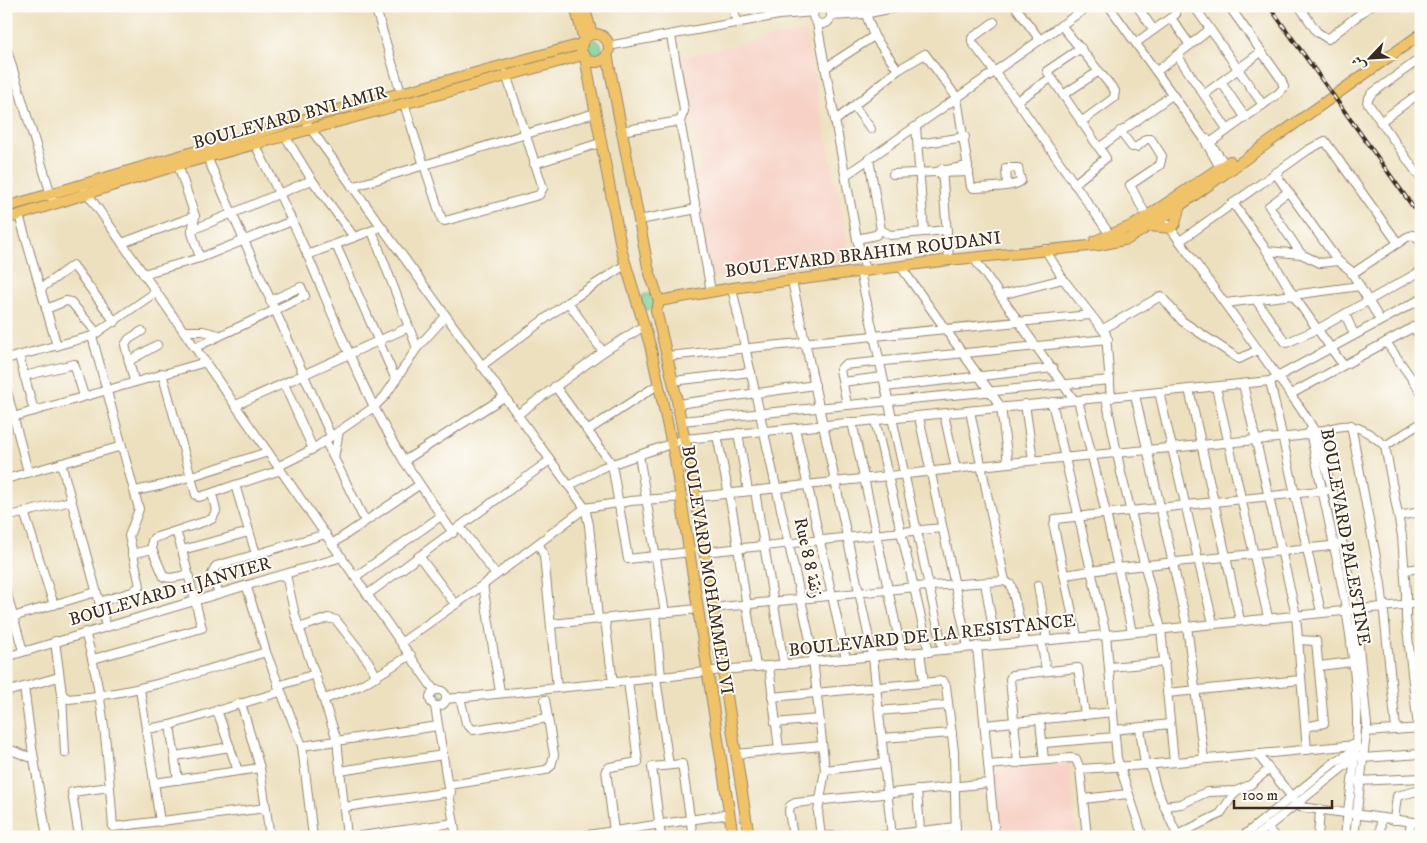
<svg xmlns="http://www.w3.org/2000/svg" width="1427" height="843" font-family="'IM FELL DW Pica',Amiri,serif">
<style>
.built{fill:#f7d1c6}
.green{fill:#75cc91;stroke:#587b58}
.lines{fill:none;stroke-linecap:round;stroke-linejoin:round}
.minor-casing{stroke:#94856e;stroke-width:10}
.major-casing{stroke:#94856e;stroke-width:12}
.minor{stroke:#fff;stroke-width:8}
.major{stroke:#f1c369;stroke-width:10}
.rail-casing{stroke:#3b2a1e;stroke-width:4}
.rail{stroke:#fdfcf7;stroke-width:2;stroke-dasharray:5.5;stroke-linecap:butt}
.labels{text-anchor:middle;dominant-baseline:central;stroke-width:4;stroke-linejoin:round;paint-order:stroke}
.street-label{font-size:18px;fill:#3b2a1e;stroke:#fdfcf7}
</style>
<rect width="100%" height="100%" fill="#fdfcf7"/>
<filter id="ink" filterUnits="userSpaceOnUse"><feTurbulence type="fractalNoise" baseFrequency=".02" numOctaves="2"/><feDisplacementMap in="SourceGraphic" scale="10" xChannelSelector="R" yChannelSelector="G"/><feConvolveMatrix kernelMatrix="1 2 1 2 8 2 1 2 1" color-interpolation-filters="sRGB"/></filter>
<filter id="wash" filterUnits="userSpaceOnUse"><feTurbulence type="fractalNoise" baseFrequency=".0096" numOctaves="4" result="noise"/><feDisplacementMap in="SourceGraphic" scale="20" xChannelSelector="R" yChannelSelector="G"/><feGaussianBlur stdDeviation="1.12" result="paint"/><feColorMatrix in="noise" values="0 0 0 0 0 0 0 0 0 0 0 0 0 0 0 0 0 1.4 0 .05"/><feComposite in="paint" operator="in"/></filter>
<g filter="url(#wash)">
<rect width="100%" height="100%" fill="#ede0bf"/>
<g class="built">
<path d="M805,31L851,260L711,278L692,173L702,170L679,57Z"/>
<path d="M1069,763L1077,837H1002L995,771Z"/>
</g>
<g class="green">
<circle cx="594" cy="48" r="8"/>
<circle cx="647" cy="302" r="8"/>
<circle cx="438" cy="698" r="6"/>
</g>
</g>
<g filter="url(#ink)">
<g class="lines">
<defs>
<g id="minor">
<path d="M375,6L401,93"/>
<path d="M733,6L737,23"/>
<path d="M863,6L874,36L898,70L925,54L957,98L971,187L974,188C984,187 1014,188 1021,181L1018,168H1006L1007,185"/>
<path d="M1015,6L1040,40"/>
<path d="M1109,6L1203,137L1222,171"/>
<path d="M1137,6L1153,29"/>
<path d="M1194,6L1263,105"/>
<path d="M1299,6L1317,32L1328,39L1370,6"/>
<circle cx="822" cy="15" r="9"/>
<path d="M831,16L864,14L903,6"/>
<path d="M1171,18L1190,45"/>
<path d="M994,22L972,38V42L1017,101L1113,239"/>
<path d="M817,23L857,239L866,271"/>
<path d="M1061,25L1115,91L1114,98L1081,122"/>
<path d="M671,36L683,103L684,111L680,121L711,291"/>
<path d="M1137,42L1176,14L1174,6"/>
<path d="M608,46L779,15L814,12"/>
<path d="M6,47L52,198"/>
<path d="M1177,55L1227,129"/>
<path d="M1421,58L1371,94L1367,102L1421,179"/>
<path d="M825,68L874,36"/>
<path d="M1157,71L1209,30"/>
<path d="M1221,82L1245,117"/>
<path d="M1205,94L1261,52"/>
<path d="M1063,95L1099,71"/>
<path d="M1017,101L1051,78"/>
<path d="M404,104L442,220L445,221L539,195L543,188L506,74"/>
<path d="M854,106L871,129"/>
<path d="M835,121L898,70"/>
<path d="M1380,122L1421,92"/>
<path d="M308,125L585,508L589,525L598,619"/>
<path d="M916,127L924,232"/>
<path d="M621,131L680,121"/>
<path d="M1120,131L1132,147H1137L1146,139H1151L1162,156L1160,165L1130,185L1147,217"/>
<path d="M285,136L312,180L354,237"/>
<path d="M1207,139L1228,168"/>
<path d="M255,144C273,181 291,217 307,254C337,324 364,396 404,461"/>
<path d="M918,144L965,137"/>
<path d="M1207,145L1279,93L1284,87L1281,79L1229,6"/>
<path d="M1100,147L1172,95"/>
<path d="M207,157L331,436"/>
<path d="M534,164L600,143"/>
<path d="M178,165L195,216L192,233L200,258"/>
<path d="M942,169L949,260"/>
<path d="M939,173L969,172"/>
<path d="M1275,173L1338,261L1350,270L1380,320"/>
<path d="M893,174L936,172L968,166"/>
<path d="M846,175L1089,6"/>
<path d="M1074,184L1106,158L1047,71L1081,48"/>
<path d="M352,187L595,113"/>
<path d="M85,190L434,690"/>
<path d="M1288,192L1269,206L1301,254L1320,263L1338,261"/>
<path d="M1233,203L1267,251L1293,295L1360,286"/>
<path d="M19,215L57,346"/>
<path d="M639,220L697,209"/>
<path d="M1168,225L1301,409L1316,433L1332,489L1355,609L1367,725L1354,837"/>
<path d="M192,230L312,180"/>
<path d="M881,230L890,235L947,230"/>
<path d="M372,231L417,348"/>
<path d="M857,239L876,235L881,230L869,159"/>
<path d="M1180,241L1308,150L1325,141L1398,243"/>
<path d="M122,243L195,216"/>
<path d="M336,245L396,380"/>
<path d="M1045,249L1063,279L1106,334L1111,398"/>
<path d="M1267,251L1301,254"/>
<path d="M307,255L376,229"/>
<path d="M973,257L1074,400"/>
<path d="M901,267L1001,407L1008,463"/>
<path d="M860,272L943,650"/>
<path d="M143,274L200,258L292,221"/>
<path d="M1352,274L1407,237L1413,235L1421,242"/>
<path d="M792,281L873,657L892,837"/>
<path d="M732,288L812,649L825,770L818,812L821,837"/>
<path d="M40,289L73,265L115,322"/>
<path d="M1001,295L1063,279"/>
<path d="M1256,300L1286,343L1318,329L1421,271"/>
<path d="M568,302L603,352"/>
<path d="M1225,303L1293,295L1343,365"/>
<path d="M46,309L66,301L71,302L97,333"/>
<path d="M1345,314L1354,334"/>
<path d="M1413,327L1421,338"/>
<path d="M1103,329L1161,296L1182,321L1239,359L1258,350"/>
<path d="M184,331H203L219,335"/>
<path d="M92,336L139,509L129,536L140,586L132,592L99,602"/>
<path d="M1386,342L1421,392"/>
<path d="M196,347L305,296L301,287L270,301"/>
<path d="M19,356L34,411"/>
<path d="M667,356L1090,315"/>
<path d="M6,359L92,336L156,292"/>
<path d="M129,361L157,345"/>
<path d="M481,366L568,302L625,265"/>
<path d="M162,373L196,495L199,497L212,493"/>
<path d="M24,376L74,364L84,396"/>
<path d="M134,381L125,345L129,339L142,331"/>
<path d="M673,381L751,372"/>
<path d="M1270,381L1321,612"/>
<path d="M843,382L882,377"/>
<path d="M284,384L313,449"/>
<path d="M1243,384L1296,615L1307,750"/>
<path d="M555,386L612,464L628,559L690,552"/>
<path d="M885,387L1053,368"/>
<path d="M1216,387L1268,617"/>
<path d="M6,388L28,472"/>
<path d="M1189,389L1240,620"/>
<path d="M1159,392L1213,623"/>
<path d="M1291,394L1421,323"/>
<path d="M1135,395L1187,626L1204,759"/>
<path d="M1106,398L1121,473L1161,629L1174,762"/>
<path d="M1078,400L1106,513L1132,632"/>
<path d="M1052,402L1106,635L1117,758L1143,837"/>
<path d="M678,404L815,385"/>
<path d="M847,404L840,370L844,365L1108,339"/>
<path d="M1025,404L1033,460"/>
<path d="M236,405L407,328"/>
<path d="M970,411L1005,581"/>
<path d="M944,414L956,469"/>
<path d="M517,415L603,352L644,326"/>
<path d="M919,417L968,647"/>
<path d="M6,419L206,362"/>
<path d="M875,420L929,652"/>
<path d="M681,421L1110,380"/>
<path d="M852,422L902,654"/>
<path d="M1351,425L1381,584L1396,729"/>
<path d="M795,428L846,659"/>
<path d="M587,431L659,384"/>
<path d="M1310,431C1328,524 1354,617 1357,712C1358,753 1349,796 1345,837"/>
<path d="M738,433L748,491"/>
<path d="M717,435L733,515L756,667"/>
<path d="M325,440L365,521"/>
<path d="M1385,446L1421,423"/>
<path d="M639,455L665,613"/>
<path d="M334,458L339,431"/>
<path d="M61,463L106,626"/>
<path d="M279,466L313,449L374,407L385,396L417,348L445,317"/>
<path d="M6,479L122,446"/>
<path d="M569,486L601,468L685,439L1270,381L1421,299"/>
<path d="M135,491L163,485L268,452"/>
<path d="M755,491L784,665"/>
<path d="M696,497L1008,463L1298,436C1340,430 1347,412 1385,446L1402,536L1406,593V618L1418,728"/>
<path d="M24,512L54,605"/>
<path d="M1398,516L1421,512"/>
<path d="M6,517L71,501"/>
<path d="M460,527L496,575"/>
<path d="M453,533L404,461L504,397"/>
<path d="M332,544L419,485"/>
<path d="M539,544L544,556L557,688"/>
<path d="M152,549V541L154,538L176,531"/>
<path d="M182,550L176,531L212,519L216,511L212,493L235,485"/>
<path d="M703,552L942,528"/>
<path d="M132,554L152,549L164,577L171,578L187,575"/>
<path d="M256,554L235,485L281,470"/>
<path d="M419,556L455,604"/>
<path d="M1118,568L1340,545"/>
<path d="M1405,570L1421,568"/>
<path d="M286,575L295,615L337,740L347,837"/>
<path d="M1064,575L1118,567"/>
<path d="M355,577L441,516"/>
<path d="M985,583L996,645"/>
<path d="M483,585L500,692"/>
<path d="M1038,585L1047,640"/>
<path d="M247,587L266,652L302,746L313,837"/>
<path d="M6,591L23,651"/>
<path d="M219,594L212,574L216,566L326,534"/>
<path d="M368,594L550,460"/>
<path d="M712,608L915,587L1005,581L1011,585L1025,642"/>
<path d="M655,614L661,677"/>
<path d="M6,619L96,592"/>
<path d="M605,619L613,683"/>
<path d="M551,624L698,609"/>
<path d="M299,628L328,618L336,620L368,661L377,677"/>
<path d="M85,632C104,695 108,762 113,827L266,808"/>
<path d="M1077,636L1054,527L1055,519L1328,490"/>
<path d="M1041,640L1046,670"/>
<path d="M1298,640L1316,641L1324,723L1306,727"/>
<path d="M55,641L62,694L68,699C136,694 200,672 266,652"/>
<path d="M402,642L483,585L585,508L631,501L682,497"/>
<path d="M977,646L995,837"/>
<path d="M920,652L924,682"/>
<path d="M6,657L342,557"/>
<path d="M93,659L202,628L182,550L249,532"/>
<path d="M769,666L779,749"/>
<path d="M1319,666L1352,662"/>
<path d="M1110,667L1165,662"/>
<path d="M656,678L669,765"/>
<path d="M278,686L315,674"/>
<path d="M140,689L160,822"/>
<circle cx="438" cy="698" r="8"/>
<path d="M6,692L59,677"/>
<path d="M1167,693L1301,680"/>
<path d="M62,694L65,753"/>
<path d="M460,697L466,723L473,730L548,718"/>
<path d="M772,697L943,681L946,686L954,752L956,837"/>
<path d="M325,699L361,685L411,655"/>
<path d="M446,699L628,681L722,670L1117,634L1421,603"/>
<path d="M241,703L260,768L270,837"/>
<path d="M435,706L456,837"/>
<path d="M217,710L238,771"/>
<path d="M879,711L948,705"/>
<path d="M1040,721L1044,760"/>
<path d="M775,723L819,719"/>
<path d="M170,725L178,780"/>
<path d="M985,725L1113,712"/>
<path d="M1140,728L1145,765"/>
<path d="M147,729L170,725L280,692"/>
<path d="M1114,730L1170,724"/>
<path d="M1366,732L1421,728"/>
<path d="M882,738L952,733"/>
<path d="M1044,743L1115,737"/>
<path d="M302,746L438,726"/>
<path d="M6,748L29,757L33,755L24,687"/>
<path d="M33,753L47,837"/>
<path d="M736,754L822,746"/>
<path d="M1258,755L1300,807L1421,823"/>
<path d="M175,756L230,747"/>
<path d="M1362,758L1421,754"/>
<path d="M1018,763L1010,679L1012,675L1078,668L1085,715"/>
<path d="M988,765L1071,758L1076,759L1080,769"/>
<path d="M1150,765L1156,787L1178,837"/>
<path d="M825,770L884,763"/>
<path d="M340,771L443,755"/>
<path d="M1358,781L1421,778"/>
<path d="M154,783L260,768"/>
<path d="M449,785L546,770L551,766L554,755L545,700"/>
<path d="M917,790L920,830"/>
<path d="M6,793V799"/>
<path d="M1083,799L1128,794"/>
<path d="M1164,806L1181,804L1207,792L1236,791L1250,785L1268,770"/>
<path d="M344,807L451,792"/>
<path d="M1394,820L1397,796L1421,790"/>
<path d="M1267,827L1275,837"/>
<path d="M614,831L606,770L610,767L638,762L628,681"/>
<path d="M1177,835L1220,814L1236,791"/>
<path d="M820,836H880L956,827"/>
<path d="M37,837L47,835"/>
<path d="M79,837L72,792L110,787"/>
<path d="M354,837L454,823"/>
<path d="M574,837L730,814"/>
<path d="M661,837L652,767L682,764L693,837"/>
<path d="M793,837L789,811L790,806L795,803L989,783"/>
<path d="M1087,837L1080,769L1145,765L1355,745"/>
<path d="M1242,837L1335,762L1358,748"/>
<path d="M1255,837L1357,756"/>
<path d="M1318,837L1320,811"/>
<path d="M1380,837L1381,818"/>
<path d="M1409,837L1411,822"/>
</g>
<g id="major">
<path d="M575,6L584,40"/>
<path d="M584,6L592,34"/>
<circle cx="595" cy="48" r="14"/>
<path d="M607,54L648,267L659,301L658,306"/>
<path d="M585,57L622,252L650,345L675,459L733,837"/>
<path d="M6,207L305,119L582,44"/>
<path d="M6,219L178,165L583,55"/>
<path d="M1175,224L1180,205"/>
<path d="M1150,226L1171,228"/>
<path d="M1095,241L1134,225L1230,161"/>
<path d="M659,301L732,288L949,260L1099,245L1128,239L1168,214L1421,34"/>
<path d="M656,310L674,386L696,497L749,837"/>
</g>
</defs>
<use href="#minor" class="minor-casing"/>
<use href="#major" class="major-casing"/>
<use href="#minor" class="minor"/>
<use href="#major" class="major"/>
<defs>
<path id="rail" d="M1269,6L1421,218"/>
</defs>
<use href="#rail" class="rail-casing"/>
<use href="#rail" class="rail"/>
</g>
</g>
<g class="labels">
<g class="street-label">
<text transform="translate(290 118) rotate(-15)">BOULEVARD BNI AMIR</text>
<text transform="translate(863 255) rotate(-7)">BOULEVARD BRAHIM ROUDANI</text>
<text transform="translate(1345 537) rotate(80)">BOULEVARD PALESTINE</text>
<text transform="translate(808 558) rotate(78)">Rue 8 8 زنقة</text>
<text transform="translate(707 570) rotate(81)">BOULEVARD MOHAMMED VI</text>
<text transform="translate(170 592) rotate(-16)">BOULEVARD 11 JANVIER</text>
<text transform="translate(932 636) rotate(-6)">BOULEVARD DE LA RESISTANCE</text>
</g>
</g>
<rect width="1427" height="843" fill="none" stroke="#fdfcf7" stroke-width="25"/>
<g transform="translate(1370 58) rotate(245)" stroke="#fdfcf7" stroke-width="4" paint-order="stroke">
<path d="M0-4L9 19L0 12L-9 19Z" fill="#3b2a1e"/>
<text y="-8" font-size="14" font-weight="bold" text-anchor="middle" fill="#3b2a1e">ش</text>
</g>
<path d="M1234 800v8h98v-8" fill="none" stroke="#3b2a1e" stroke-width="2.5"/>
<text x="1242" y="800" font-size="15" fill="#3b2a1e" stroke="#fdfcf7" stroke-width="4" paint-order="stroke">100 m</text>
</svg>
